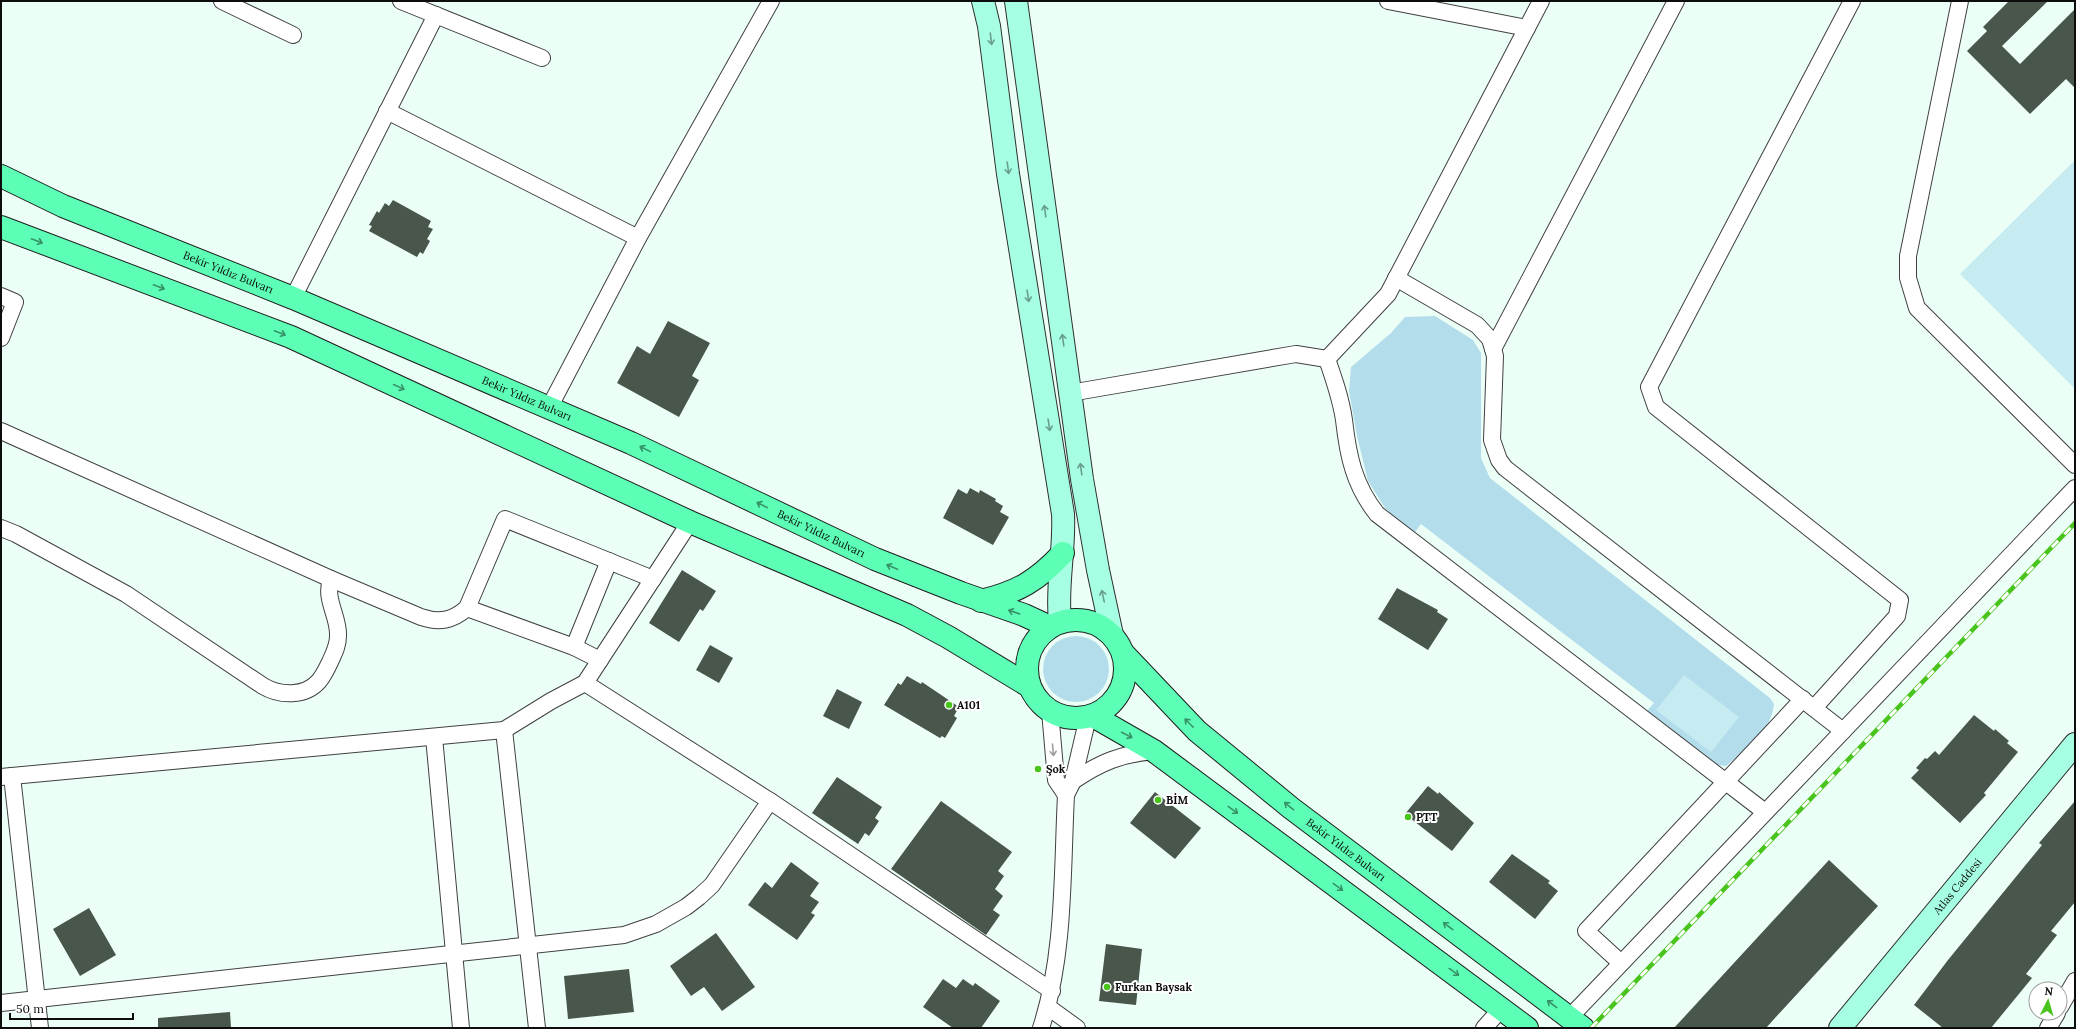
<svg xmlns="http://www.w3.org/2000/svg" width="2076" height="1029" font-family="Lora,serif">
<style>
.green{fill:#b4ddeb}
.pitch{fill:#c6ecf2}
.building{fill:#48564b}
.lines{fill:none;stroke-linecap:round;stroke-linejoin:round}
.street-casing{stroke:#404040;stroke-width:18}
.secondary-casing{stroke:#2f2f2f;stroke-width:24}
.primary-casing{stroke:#1e1e1e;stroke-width:24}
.street{stroke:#fff;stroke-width:16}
.secondary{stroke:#a7ffe3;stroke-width:22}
.primary{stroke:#5cffb5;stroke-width:22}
.rail-casing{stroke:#49c41d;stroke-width:4.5}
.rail{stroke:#fff;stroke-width:3;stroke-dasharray:9;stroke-linecap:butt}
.oneway{stroke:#699e8d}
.oneway2{stroke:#389269}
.oneway3{stroke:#9e9e9e}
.poi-dot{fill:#49c41d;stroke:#fff;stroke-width:1.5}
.labels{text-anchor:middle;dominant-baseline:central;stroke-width:4;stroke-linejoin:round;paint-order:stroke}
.street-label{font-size:11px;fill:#0d0d0d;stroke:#fff}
.poi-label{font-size:11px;font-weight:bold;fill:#0d0d0d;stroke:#fff;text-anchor:start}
</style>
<rect width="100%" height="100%" fill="#ecfff7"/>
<g class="green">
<path d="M1435,316L1473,340L1481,353V458L1490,478L1770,698L1774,704C1771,733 1746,749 1726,766L1717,765L1644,714L1654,703L1421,524L1413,535L1385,508L1368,481L1357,436L1349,391L1351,367L1391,333L1405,317Z"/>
<circle cx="1076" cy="669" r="33"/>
</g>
<g class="pitch">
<path d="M2075,160V389L1960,274Z"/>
<path d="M1684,675L1739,717L1711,752L1656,710Z"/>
</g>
<g class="building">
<path d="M2009,1H2048L2002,46L2020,64L2075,9V88L2066,79L2030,114L1967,51L1987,31L1983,27Z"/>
<path d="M393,200L431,221L428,227L433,229L427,239L430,241L423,254L420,252L417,257L369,231L372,226L369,225L377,211L379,213L385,203L389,206Z"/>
<path d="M668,321L710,343L692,376L699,380L679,417L617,383L637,346L650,354Z"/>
<path d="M970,488L979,493L980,490L996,499L995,501L1003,506L1000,512L1009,517L993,545L943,518L958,489L967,494Z"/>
<path d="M682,570L716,591L703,611L700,609L679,642L649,623Z"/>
<path d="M1397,588L1438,610L1437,612L1448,619L1428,650L1378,619Z"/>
<path d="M710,645L733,658L719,683L696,670Z"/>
<path d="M907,676L921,684L922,682L959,707L954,716L957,718L945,738L942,736L940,738L884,705L898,683L901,685Z"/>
<path d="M837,689L862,702L849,729L823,716Z"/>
<path d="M1974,715L1994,731L1995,729L2009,741L2007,743L2018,752L1984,793L1986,795L1960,823L1911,778L1919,770L1916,768L1925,758L1927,759L1935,751L1939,755Z"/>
<path d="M837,777L882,807L875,818L879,821L869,836L865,833L858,844L812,813Z"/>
<path d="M1428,786L1438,794L1439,792L1474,823L1452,851L1405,814Z"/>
<path d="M1155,792L1201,828L1175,859L1130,823Z"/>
<path d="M941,801L1012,852L998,871L1004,876L995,889L1003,896L993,910L1000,915L986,935L891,869Z"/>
<path d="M2075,801V902L2051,931L2057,935L2026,974L2032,978L1991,1028H1943L1914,1005L1948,960L2042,845L2039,843Z"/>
<path d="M1512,854L1550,881L1548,883L1558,891L1535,919L1489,882Z"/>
<path d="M1829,860L1878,906L1775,1018L1766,1028H1674Z"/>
<path d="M791,862L819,883L810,896L819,902L811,913L815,915L797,940L748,905L765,882L772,888Z"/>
<path d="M89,908L116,955L80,976L53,929Z"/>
<path d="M716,933L755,987L722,1011L704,987L691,996L670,966Z"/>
<path d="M1106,944L1142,949L1136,1005L1099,1001Z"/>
<path d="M629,969L634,1012L568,1019L564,976Z"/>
<path d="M943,979L956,988L963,979L973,986L975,983L1000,1001L981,1028H953L923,1007Z"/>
<path d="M230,1012L231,1028H158V1018Z"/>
</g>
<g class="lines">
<defs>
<g id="street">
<path d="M222,1L293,35"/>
<path d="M401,1L542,58"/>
<path d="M1388,1L1527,28"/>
<path d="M1960,1L1908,256V278L1917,308L2075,465"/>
<path d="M387,111L638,238"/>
<path d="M1396,278L1477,325L1490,339L1495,356L1492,440L1499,460L1505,468L1843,731"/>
<path d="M1,296L15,302L1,338"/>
<path d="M293,298L436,15"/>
<path d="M1493,349L1676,1"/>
<path d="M1327,359C1334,379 1341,399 1344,420C1348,456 1354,485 1377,514L1765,812"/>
<path d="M1327,359L1388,294L1541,1"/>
<path d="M1070,393L1296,354L1327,359"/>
<path d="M549,408L638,238L771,1"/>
<path d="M1,431L331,579L421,617C439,623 452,621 467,608L574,647L600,660"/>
<path d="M1,528L16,534L126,594L263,686C280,696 305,697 319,681C324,675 327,668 330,662C334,653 338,646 338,636C339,616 324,600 331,579"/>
<path d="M467,608L505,519L653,579"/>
<path d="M574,647L609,561"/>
<path d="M585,683L770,801L1052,991"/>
<path d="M1814,708L1897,616L1900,600L1656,407L1649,387L1852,1"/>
<path d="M1050,711L1056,780L1066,795"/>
<path d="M504,730L537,1028"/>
<path d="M434,737L461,1028"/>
<path d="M12,776L40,1028"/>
<path d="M1,777L504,730L551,701L585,683L690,522"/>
<path d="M1073,781C1101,762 1121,754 1154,751"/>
<path d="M1621,963L1586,931L1803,699"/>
<path d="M1,1003L624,935L656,924L686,907L699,897L712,885L770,801"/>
<path d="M1048,1007L1077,1028"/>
<path d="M2060,1007L2075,981"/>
<path d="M1570,1017L2075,488"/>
<path d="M1041,1028C1065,954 1062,873 1066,795L1073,781L1088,717"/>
<path d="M1484,1028L1502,1008"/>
<path d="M2048,1028L2057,1013"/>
</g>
<g id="secondary">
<path d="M983,1L989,26L1008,174L1063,514C1065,550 1056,586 1060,622"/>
<path d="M1016,1L1082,479L1098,570L1112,635"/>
<path id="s1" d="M1840,1028L2075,744"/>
</g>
<g id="primary">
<path id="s2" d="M1,176L63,206L293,298L631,443L875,559L961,593L1024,615L1050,627"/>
<path d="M1,227L291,337L690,522L907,615L948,637L1029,686"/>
<path d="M981,601C1018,592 1037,581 1063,553"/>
<circle cx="1076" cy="669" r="49"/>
<path id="s3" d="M1123,653L1197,731L1291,808L1583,1028"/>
<path d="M1093,716L1154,751L1527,1028"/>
</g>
</defs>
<use href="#street" class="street-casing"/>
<use href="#secondary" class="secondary-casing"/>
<use href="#primary" class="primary-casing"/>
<use href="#street" class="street"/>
<use href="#secondary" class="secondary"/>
<use href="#primary" class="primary"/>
<defs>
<path id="rail" d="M1591,1028L2075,523"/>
</defs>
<use href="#rail" class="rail-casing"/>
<use href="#rail" class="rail"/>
</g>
<defs><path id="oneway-shaft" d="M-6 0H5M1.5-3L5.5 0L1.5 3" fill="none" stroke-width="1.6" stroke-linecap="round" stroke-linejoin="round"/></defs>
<g class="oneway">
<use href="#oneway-shaft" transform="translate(991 39) rotate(83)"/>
<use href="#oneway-shaft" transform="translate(1008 168) rotate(82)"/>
<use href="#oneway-shaft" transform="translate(1045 211) rotate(-98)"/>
<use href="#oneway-shaft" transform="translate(1028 296) rotate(81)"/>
<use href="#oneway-shaft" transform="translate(1063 340) rotate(-98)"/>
<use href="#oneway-shaft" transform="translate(1049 425) rotate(81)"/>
<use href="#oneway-shaft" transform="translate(1081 469) rotate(-98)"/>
<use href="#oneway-shaft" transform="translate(1103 596) rotate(-102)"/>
</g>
<g class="oneway2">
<use href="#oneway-shaft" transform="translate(37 241) rotate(21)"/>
<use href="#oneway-shaft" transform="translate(159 287) rotate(21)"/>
<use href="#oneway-shaft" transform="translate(280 333) rotate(21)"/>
<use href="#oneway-shaft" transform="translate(399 387) rotate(25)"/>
<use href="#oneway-shaft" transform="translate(645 449) rotate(-154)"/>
<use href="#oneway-shaft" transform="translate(762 505) rotate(-154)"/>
<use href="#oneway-shaft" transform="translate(892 567) rotate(-157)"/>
<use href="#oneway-shaft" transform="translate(1014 612) rotate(-161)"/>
<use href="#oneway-shaft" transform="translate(1189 723) rotate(-135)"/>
<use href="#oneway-shaft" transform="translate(1127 735) rotate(28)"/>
<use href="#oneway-shaft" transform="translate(1289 806) rotate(-141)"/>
<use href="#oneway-shaft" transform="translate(1233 810) rotate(36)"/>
<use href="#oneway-shaft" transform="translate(1338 887) rotate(36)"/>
<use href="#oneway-shaft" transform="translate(1448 926) rotate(-143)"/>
<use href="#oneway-shaft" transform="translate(1454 972) rotate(36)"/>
<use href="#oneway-shaft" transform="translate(1552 1004) rotate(-143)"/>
</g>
<use class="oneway3" href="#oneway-shaft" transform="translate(1053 750) rotate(85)"/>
<g class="poi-dot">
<circle cx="949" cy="705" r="4"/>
<circle cx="1038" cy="769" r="4"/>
<circle cx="1158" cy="800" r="4"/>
<circle cx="1408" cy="817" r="4"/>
<circle cx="1107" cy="987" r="4"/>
</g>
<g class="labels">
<g class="street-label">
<text stroke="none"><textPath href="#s2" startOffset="247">Bekir Yıldız Bulvarı</textPath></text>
<text stroke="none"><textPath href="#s2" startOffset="571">Bekir Yıldız Bulvarı</textPath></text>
<text stroke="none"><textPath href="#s2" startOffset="895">Bekir Yıldız Bulvarı</textPath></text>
<text stroke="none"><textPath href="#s3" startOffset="298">Bekir Yıldız Bulvarı</textPath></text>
<text stroke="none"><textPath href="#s1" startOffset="184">Atlas Caddesi</textPath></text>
</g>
<g class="poi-label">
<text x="957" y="705">A101</text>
<text x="1046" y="769">Şok</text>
<text x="1166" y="800">BİM</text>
<text x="1416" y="817">PTT</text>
<text x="1115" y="987">Furkan Baysak</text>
</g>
</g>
<rect width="2076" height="1029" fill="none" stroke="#0d0d0d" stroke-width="4"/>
<g transform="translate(2048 1001) rotate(5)"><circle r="19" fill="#ffffff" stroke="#9e9e9e"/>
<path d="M0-3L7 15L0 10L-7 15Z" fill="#49c41d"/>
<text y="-6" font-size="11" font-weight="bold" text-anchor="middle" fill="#0d0d0d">N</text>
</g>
<path d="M10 1013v6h123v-6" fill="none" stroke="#0d0d0d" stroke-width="2"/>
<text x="16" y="1013" font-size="12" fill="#0d0d0d" stroke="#ffffff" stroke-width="3" paint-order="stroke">50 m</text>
</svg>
